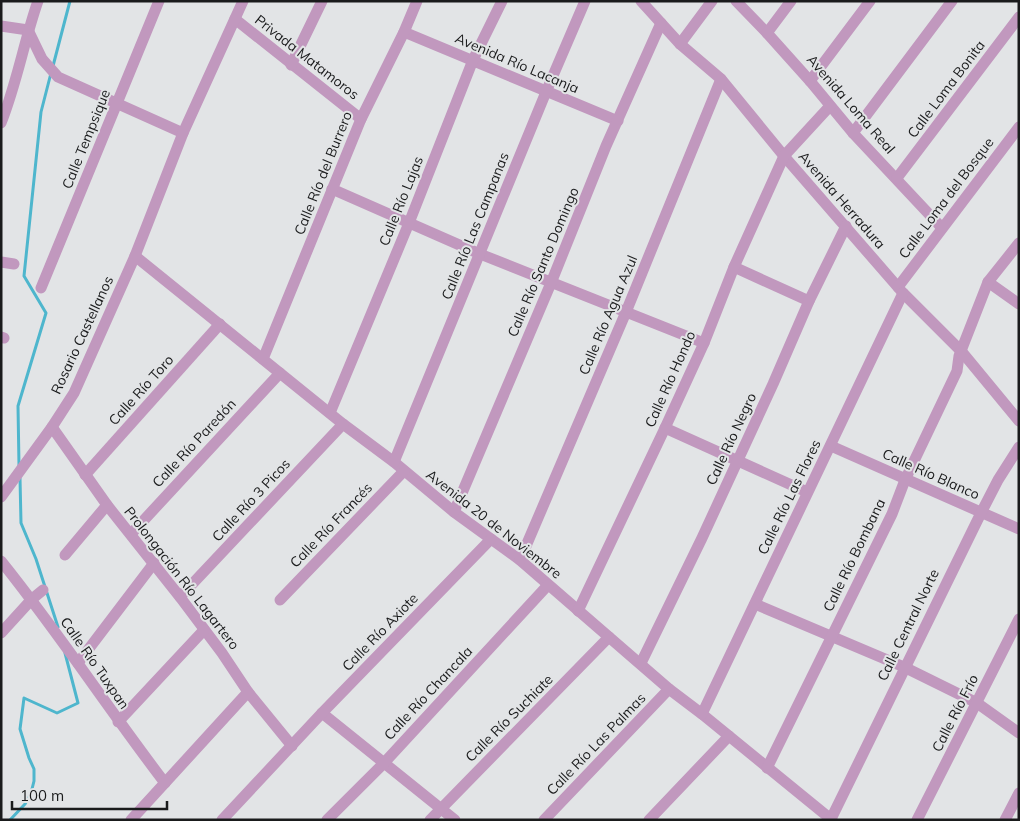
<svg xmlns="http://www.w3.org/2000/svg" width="1020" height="821" font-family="Mulish,sans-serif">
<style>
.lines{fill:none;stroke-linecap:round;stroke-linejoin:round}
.stream{stroke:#4eb6cd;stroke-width:3}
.minor{stroke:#c198be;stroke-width:11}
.labels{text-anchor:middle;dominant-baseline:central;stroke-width:4;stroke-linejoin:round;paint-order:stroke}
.street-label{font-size:14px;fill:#1a1b1c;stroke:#e2e4e6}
</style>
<rect width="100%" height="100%" fill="#e2e4e6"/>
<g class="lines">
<g class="stream">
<path d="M53,66L70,1"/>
<path d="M19,466L18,406L46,313L24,276L41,112L51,73"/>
<path d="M20,478L21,523L36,559L58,627"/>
<path d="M10,820L25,804L31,793L34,781V769L29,758L20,729L24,698L57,713L78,703L65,653"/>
</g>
<g class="minor">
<path d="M641,1L680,44L721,79L784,156L903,293L962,352L1019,421"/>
<path d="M736,1L767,33L810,81L853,133L942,228"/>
<path d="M235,19L361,119"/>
<path d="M1,26L28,30L42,59L58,77L183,133"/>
<path d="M404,32L618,121"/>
<path d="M767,33L791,1"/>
<path d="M680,44L712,1"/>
<path d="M291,65L322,1"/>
<path d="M810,81L870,1"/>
<path d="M1,123C17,83 24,41 38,1"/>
<path d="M853,133L952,1"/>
<path d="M897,178L1019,17"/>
<path d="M332,189L480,254L704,343"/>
<path d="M135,256L343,424L394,462L454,512L520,560L669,689L702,714L832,820"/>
<path d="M1,262L14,264"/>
<path d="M734,267L809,301"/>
<path d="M988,282L1019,304"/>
<path d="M898,287L1019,127"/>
<path d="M41,288L159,1"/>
<path d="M1,337L4,338"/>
<path d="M263,359L361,119L404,32L417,1"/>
<path d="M330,413L409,223L473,60L502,1"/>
<path d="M52,427L107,505L180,597L222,653L248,692L292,746"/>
<path d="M665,428L807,492"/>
<path d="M831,446L1019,529"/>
<path d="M394,462L546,92L585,1"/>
<path d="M85,475L220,324"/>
<path d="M1,497L52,427L74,393L135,256L183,133L243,1"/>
<path d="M454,512L551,283L606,146L661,23"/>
<path d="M131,534L280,373"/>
<path d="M65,555L107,505"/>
<path d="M520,560L626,312L721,79"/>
<path d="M1,561C59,633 109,710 165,783"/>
<path d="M180,597L343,424"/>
<path d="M280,600L404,471"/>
<path d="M755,604L904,667L977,703L1019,733"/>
<path d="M578,611L665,428L704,343L734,267L784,156L830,106"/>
<path d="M1,633L32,599L43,590"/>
<path d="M78,663L154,563"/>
<path d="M641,663L702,538L773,384L809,301L846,226"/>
<path d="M322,713L455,820"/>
<path d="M702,714L903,293"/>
<path d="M118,722L204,630"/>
<path d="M767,768L892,514L905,480L957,371L959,356L988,282L1019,243"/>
<path d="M831,819L981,513L998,480L1019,447"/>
<path d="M131,820L248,692"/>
<path d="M222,820L322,713L491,539"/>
<path d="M327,820L384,763L548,585"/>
<path d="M430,820L609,637"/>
<path d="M544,820L669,689"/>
<path d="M649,820L729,736"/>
<path d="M917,820L1019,619"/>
<path d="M1005,820L1019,793"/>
</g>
</g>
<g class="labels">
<g class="street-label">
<text transform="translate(307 57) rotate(38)">Privada Matamoros</text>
<text transform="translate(517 63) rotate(23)">Avenida Río Lacanja</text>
<text transform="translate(946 89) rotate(-53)">Calle Loma Bonita</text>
<text transform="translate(851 104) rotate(49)">Avenida Loma Real</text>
<text transform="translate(86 139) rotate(-68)">Calle Tempsique</text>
<text transform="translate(323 173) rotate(-68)">Calle Río del Burrero</text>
<text transform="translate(946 198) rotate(-53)">Calle Loma del Bosque</text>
<text transform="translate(842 200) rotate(49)">Avenida Herradura</text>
<text transform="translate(401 201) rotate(-68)">Calle Río Lajas</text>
<text transform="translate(475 226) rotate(-68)">Calle Río Las Campanas</text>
<text transform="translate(543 262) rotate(-67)">Calle Río Santo Domingo</text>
<text transform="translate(608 315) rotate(-67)">Calle Río Agua Azul</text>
<text transform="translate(82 335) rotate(-65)">Rosario Castellanos</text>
<text transform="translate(670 379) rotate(-66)">Calle Río Hondo</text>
<text transform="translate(141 390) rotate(-48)">Calle Río Toro</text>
<text transform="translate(731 439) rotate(-65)">Calle Río Negro</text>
<text transform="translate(194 443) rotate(-47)">Calle Río Paredón</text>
<text transform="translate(931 474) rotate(24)">Calle Río Blanco</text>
<text transform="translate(789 497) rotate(-64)">Calle Río Las Flores</text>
<text transform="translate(251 500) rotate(-47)">Calle Río 3 Picos</text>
<text transform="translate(494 524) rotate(38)">Avenida 20 de Noviembre</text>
<text transform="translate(331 525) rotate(-46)">Calle Río Francés</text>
<text transform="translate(854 555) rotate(-64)">Calle Río Bombana</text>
<text transform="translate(182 578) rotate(52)">Prolongación Río Lagartero</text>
<text transform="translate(908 625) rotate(-64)">Calle Central Norte</text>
<text transform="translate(380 632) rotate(-46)">Calle Río Axiote</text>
<text transform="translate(95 663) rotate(55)">Calle Río Tuxpan</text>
<text transform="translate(428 693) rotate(-47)">Calle Río Chancala</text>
<text transform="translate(955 713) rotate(-63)">Calle Río Frío</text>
<text transform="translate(509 718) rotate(-45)">Calle Río Suchiate</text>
<text transform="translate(596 744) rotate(-46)">Calle Río Las Palmas</text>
</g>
</g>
<rect width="1020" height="821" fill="none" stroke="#1a1b1c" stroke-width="5"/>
<path d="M12 801v8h155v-8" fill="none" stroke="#1a1b1c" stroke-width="2.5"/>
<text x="20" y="801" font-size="15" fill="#1a1b1c" stroke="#e2e4e6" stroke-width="4" paint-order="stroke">100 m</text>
</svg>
